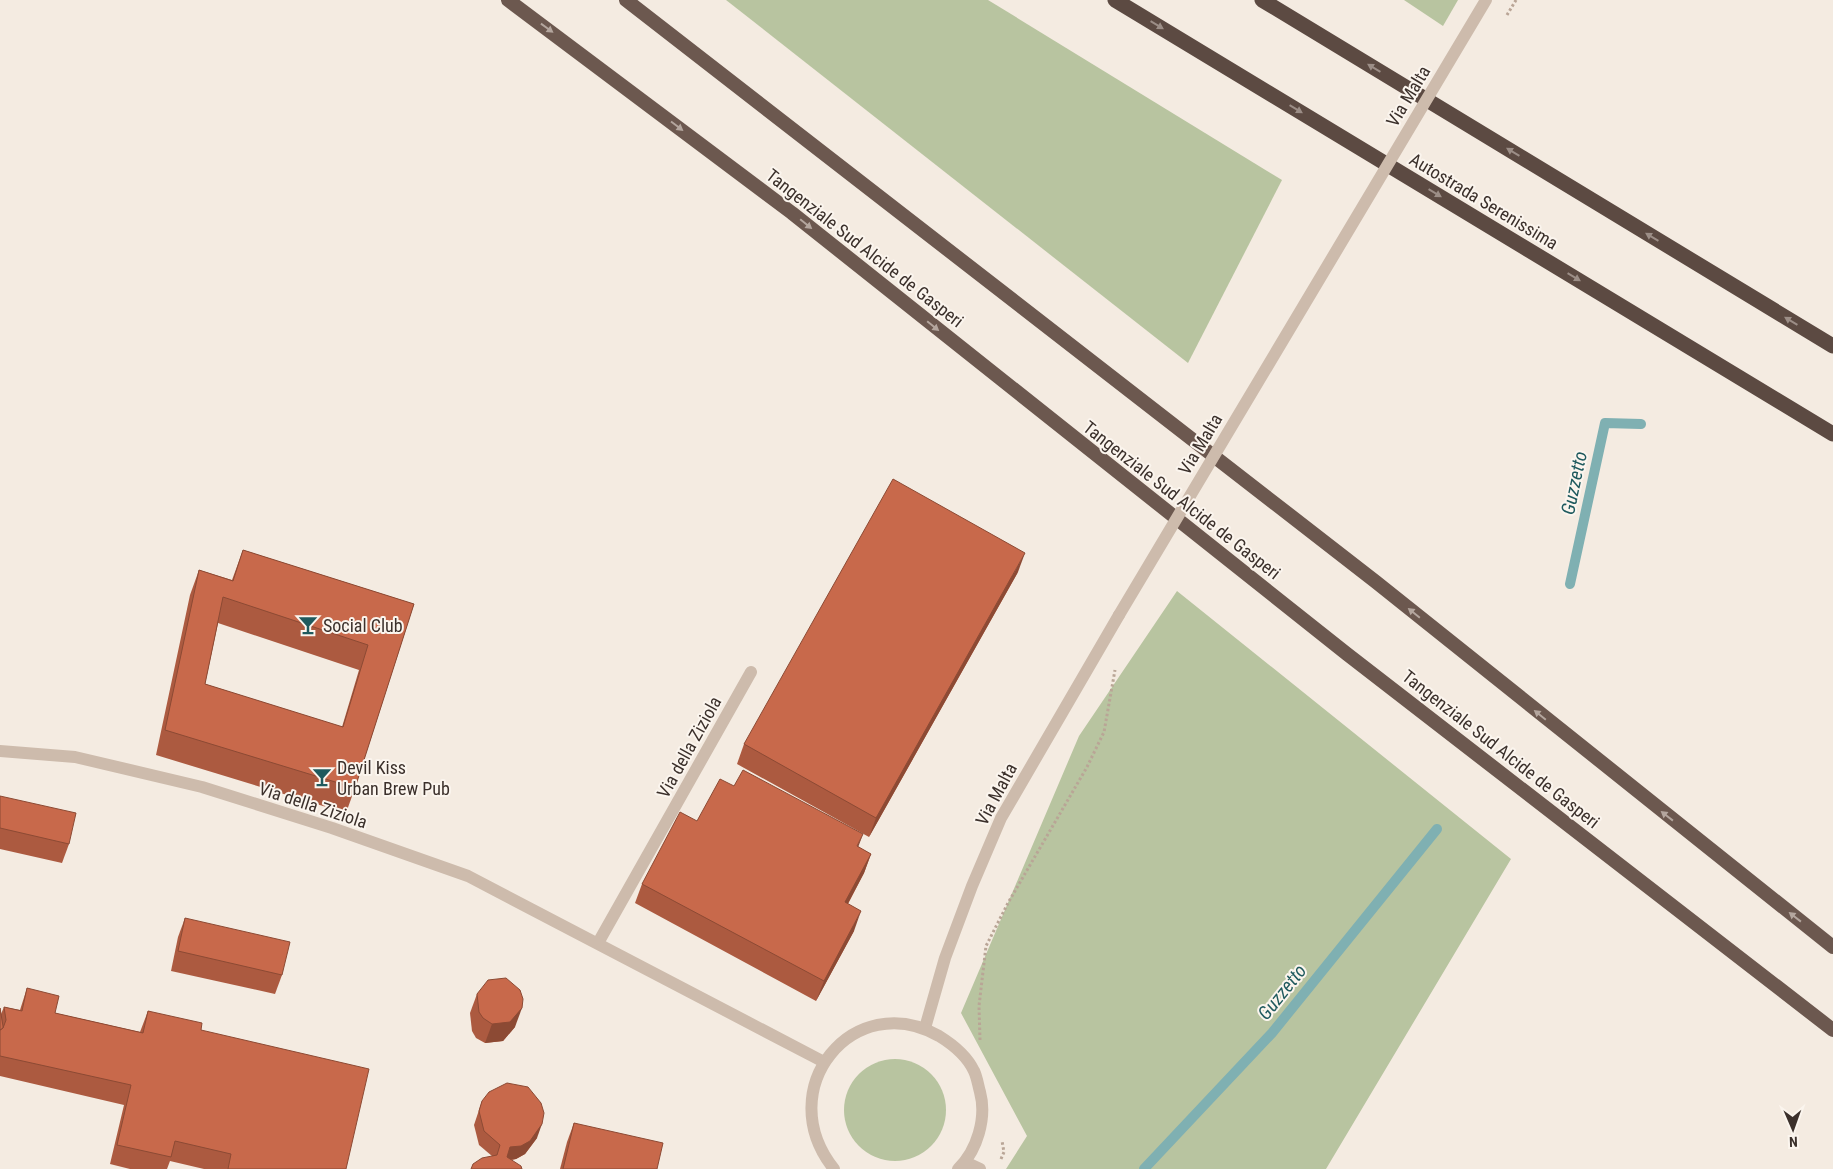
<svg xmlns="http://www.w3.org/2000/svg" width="1833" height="1169" font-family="'Roboto Condensed',sans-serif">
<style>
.green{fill:#b8c4a0}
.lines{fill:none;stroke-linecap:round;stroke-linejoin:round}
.stream{stroke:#7fb0b2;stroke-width:10}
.path{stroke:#b9a596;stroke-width:3;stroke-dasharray:2.5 2.5;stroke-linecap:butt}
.minor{stroke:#cdbbac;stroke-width:12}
.tertiary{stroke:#cdbbac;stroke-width:12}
.trunk{stroke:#6c584f;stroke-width:14}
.motorway{stroke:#5c4a42;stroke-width:15}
.path-bridge{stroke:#b9a596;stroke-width:3;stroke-dasharray:2.5 2.5;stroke-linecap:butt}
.tertiary-bridge{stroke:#cdbbac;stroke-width:12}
.wall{fill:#ac5a40;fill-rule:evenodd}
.shaded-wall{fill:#8c4a34}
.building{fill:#c8694b;stroke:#8c4a34;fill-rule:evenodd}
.oneway{fill:#9c8e87}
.oneway2{fill:#b4a69e}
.labels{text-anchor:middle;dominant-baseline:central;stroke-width:4;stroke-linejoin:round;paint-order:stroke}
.street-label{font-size:18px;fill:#3b302b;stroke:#fbf5ee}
.poi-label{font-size:18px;fill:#3b302b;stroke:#fbf5ee;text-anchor:start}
.water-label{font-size:19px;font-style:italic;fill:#1f5a5e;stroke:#fbf5ee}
</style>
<rect width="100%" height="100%" fill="#f4ebe1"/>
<g class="green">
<path d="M726,0H988L1282,180L1188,363Z"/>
<path d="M1404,0H1458L1443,26Z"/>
<path d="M1177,591L1511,859L1326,1169H1006L1027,1136L961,1013L1079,736Z"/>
<circle cx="895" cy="1110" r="51"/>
</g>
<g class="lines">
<g class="stream">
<path d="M1570,584L1605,423L1641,424"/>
<path d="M1144,1169L1272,1033L1437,829"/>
</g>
<g class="path">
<path d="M980,1040L979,1006L986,946L1008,903L1087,767L1104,732L1115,670"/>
<path d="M1001,1159L1004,1152L1002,1141"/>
</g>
<g class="minor">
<path d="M598,943L751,672"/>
<path d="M965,1162L980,1169"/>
</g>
<g class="tertiary">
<path d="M0,751L75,757L202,787L332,828L468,876L824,1062"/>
<path d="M925,1028L945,958L972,886L1001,818L1119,615"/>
<path d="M834,1169C770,1089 854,987 939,1036C952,1044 967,1056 974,1071C977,1077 978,1085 980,1092C987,1118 977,1151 958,1169"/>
</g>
<g class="trunk">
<path d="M508,0L792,213L1347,654L1833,1030"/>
<path d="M626,0L1376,582L1833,947"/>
</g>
<g class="motorway">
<path d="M1115,0L1833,434"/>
<path d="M1262,0L1833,346"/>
</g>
<path class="path-bridge" d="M1507,15L1516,0"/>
<path class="tertiary-bridge" d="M1119,615L1486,0"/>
</g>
<g class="wall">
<path d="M243,550L414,604L355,788L346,813L156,755L190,595L199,570L232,580ZM218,623L359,670L342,727L205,684Z"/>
<path d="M1018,572L869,837L737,764L744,744Z"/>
<path d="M0,796L69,844L62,863L0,849Z"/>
<path d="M697,821L858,847L871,854L864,873L848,904L854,931L816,1001L635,903L642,884Z"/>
<path d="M185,918L282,975L275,994L171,971L178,937Z"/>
<path d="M27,988L55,1013L140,1032L148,1011L201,1030L346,1169H204L170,1161L167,1169H130L110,1164L124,1105L0,1076V1008L1,1014L4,1007L20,1010Z"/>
<path d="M477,994L515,1027L503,1041L485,1043L476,1038L472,1031L470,1013Z"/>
<path d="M482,1101L537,1138L525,1154L516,1159L512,1160L492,1156L479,1145L474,1125Z"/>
<path d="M574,1123L657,1169H560L567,1142Z"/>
</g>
<g class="shaded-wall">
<path d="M1025,553L1018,572L869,837L876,818Z"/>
<path d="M863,834L856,853L857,846Z"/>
<path d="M871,854L864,873L838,922L845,902Z"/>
<path d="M861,911L854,931L816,1001L824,981Z"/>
<path d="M522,1008L515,1027L503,1041L485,1043L492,1024Z"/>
<path d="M542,1124L537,1138L525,1154L516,1159L505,1160L510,1147Z"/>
</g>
<g class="building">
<path d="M893,479L1025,553L876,818L744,744Z"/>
<path d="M243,550L414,604L355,788L165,730L199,570L233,581ZM223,597L368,645L343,727L205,684Z"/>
<path d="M743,770L863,834L857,846L871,854L845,902L861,911L824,981L642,884L680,812L697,821L720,779L734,786Z"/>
<path d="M0,796L76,813L69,844L0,828Z"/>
<path d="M185,918L290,942L282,975L178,951Z"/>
<path d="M506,978L520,990L523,999L522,1008L510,1022L492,1024L483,1018L479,1012L477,994L488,980Z"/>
<path d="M27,988L59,996L55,1013L143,1033L148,1011L202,1023L201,1030L369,1069L346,1169H228L231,1154L175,1141L171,1157L117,1145L131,1085L0,1056V1030L3,1028L6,1020L4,1007L22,1011Z"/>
<path d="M0,1008L3,1026V1028L0,1030Z"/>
<path d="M507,1083L528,1087L541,1103L544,1113L542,1124L530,1141L521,1146L510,1147L507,1157L521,1166L522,1169H471L473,1164L482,1158L497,1155L500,1145L484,1131L479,1111L482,1101L489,1092Z"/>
<path d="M574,1123L663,1143L657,1169H563Z"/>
</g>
<defs><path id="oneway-solid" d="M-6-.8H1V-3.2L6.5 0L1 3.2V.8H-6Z" transform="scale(1.25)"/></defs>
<g class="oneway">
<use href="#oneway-solid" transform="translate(1157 25) rotate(31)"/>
<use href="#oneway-solid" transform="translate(1374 68) rotate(-149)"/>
<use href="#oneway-solid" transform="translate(1296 109) rotate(31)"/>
<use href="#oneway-solid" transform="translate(1513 152) rotate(-149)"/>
<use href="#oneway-solid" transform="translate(1435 193) rotate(31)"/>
<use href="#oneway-solid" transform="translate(1652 237) rotate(-149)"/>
<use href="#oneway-solid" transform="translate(1574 277) rotate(31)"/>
<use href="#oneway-solid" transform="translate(1791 321) rotate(-149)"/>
</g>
<g class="oneway2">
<use href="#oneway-solid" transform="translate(547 28) rotate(36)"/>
<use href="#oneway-solid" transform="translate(677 126) rotate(37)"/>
<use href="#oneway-solid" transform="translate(806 224) rotate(39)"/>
<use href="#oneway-solid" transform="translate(933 326) rotate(39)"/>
<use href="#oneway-solid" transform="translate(1414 613) rotate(-141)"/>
<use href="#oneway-solid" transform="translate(1540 715) rotate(-141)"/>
<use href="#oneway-solid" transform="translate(1667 816) rotate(-142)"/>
<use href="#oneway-solid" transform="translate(1795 917) rotate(-142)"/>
</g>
<defs>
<symbol id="bar-bare" viewBox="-9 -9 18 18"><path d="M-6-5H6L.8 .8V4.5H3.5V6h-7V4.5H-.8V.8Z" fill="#1f5a5e" stroke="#fbf5ee" stroke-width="2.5" paint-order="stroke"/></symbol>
</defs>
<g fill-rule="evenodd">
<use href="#bar-bare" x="294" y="611" width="28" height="28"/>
<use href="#bar-bare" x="308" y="763" width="28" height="28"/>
</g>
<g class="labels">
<g class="street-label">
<text transform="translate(1408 96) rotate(-59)">Via Malta</text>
<text transform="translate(1484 201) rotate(31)">Autostrada Serenissima</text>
<text transform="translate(865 248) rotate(38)">Tangenziale Sud Alcide de Gasperi</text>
<text transform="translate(1200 444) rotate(-59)">Via Malta</text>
<text transform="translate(1182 500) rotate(38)">Tangenziale Sud Alcide de Gasperi</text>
<text transform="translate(689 747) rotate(-61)">Via della Ziziola</text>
<text transform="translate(1501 749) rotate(38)">Tangenziale Sud Alcide de Gasperi</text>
<text transform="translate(996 794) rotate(-62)">Via Malta</text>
<text transform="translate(313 805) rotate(18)">Via della Ziziola</text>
</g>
<g class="poi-label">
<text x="323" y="625">Social Club</text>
<text x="337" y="767">Devil Kiss<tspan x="337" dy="21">Urban Brew Pub</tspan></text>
</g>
<g class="water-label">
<text transform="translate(1574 483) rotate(-78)">Guzzetto</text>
<text transform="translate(1282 992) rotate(-51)">Guzzetto</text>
</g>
</g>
<g transform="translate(1793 1129) rotate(178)" stroke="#fbf5ee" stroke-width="4" paint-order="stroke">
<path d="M0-4L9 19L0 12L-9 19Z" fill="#3b302b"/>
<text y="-8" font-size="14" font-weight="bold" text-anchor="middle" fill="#3b302b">N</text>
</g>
</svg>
